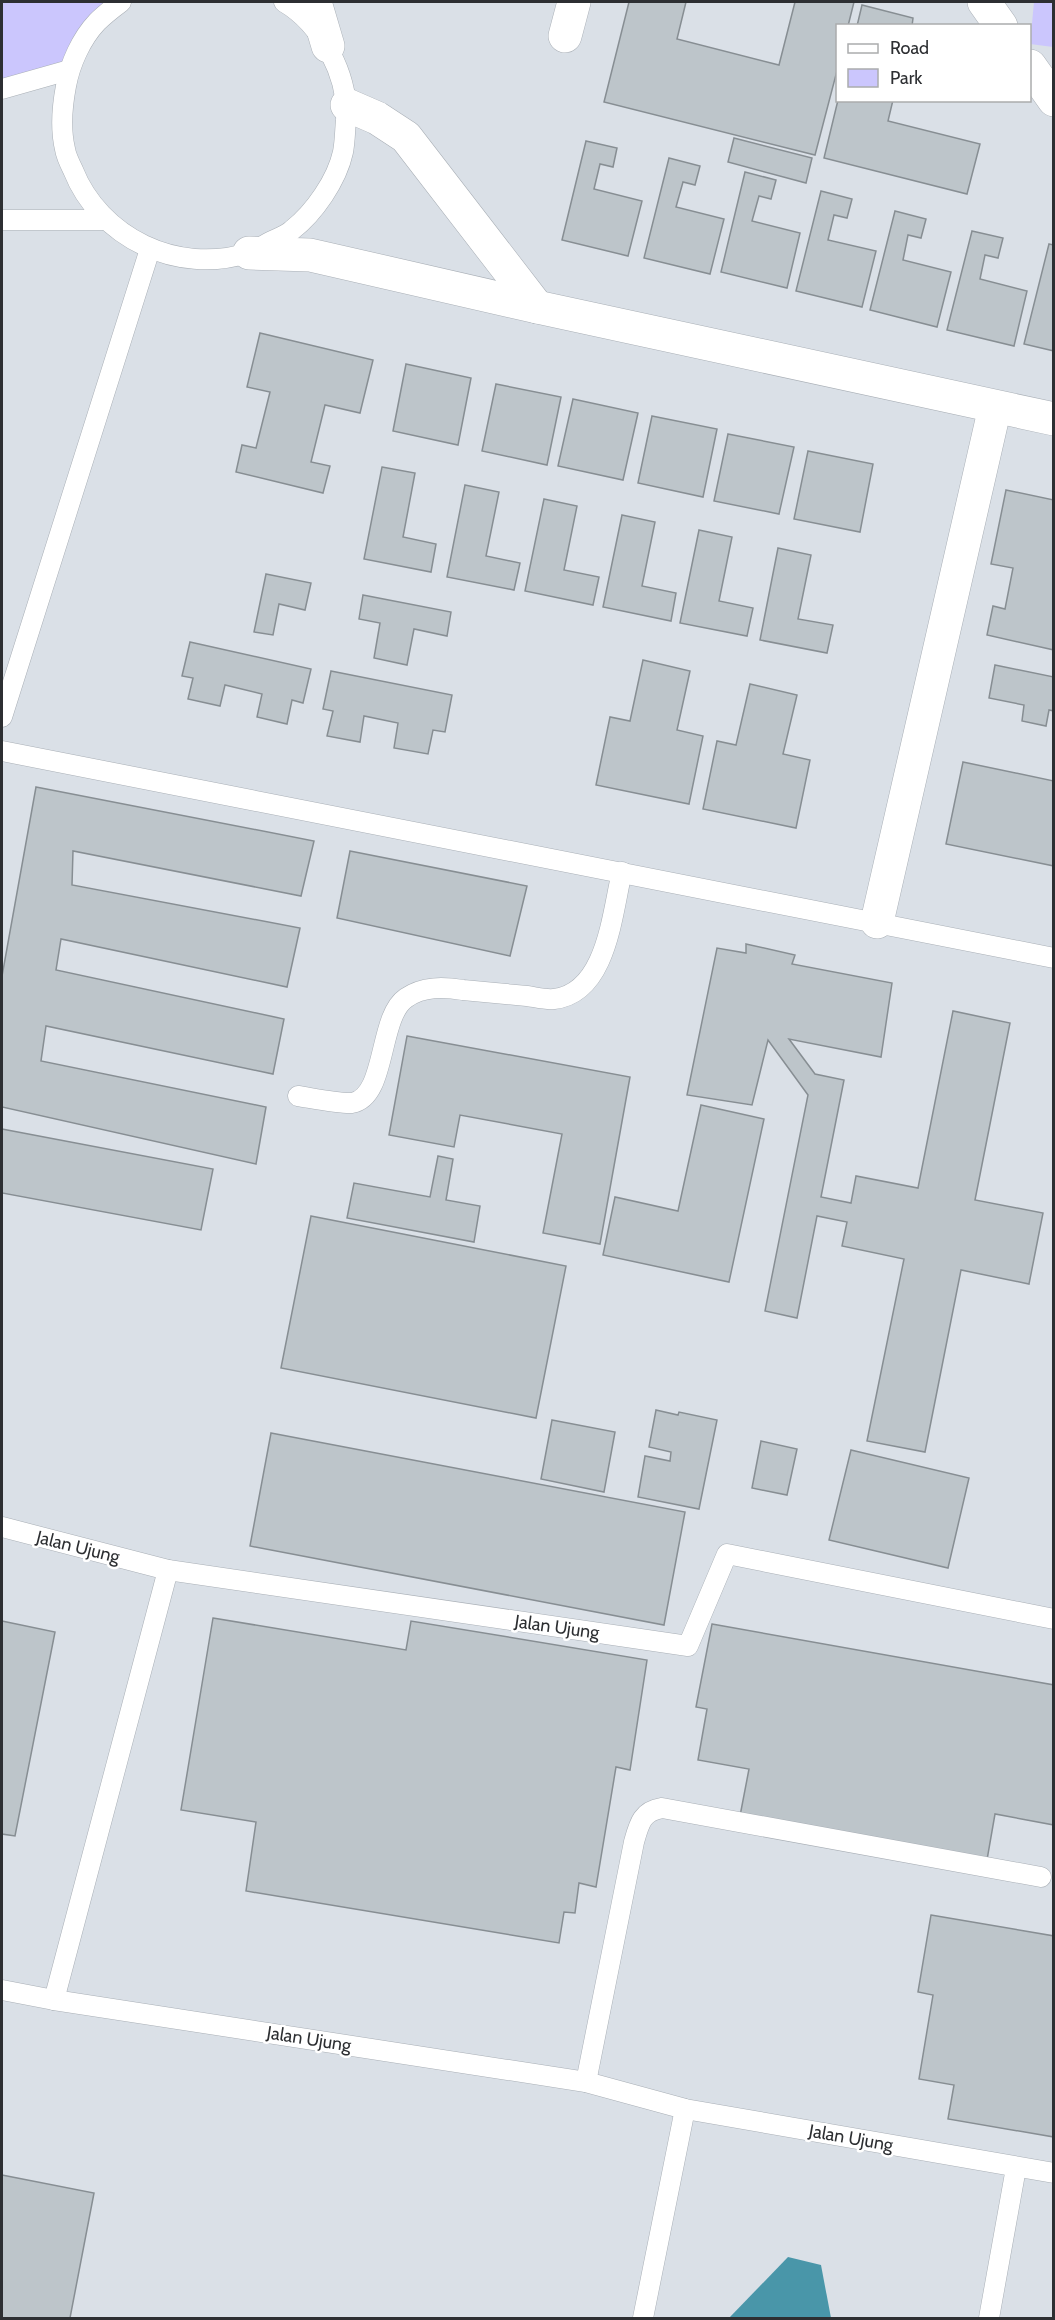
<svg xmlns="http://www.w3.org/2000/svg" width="1055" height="2320" font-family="Cabin,sans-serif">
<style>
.green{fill:#cbc6fd}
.water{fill:#4996a9}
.building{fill:#bdc5ca;stroke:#878e93;stroke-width:1.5}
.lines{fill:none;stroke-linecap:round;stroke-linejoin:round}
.service-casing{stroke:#a9afb6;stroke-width:21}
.minor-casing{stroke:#a9afb6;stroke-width:34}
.service{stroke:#fff;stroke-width:20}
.minor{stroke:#fff;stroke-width:33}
.labels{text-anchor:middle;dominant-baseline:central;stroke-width:5;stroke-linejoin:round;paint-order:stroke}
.street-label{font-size:18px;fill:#2d2f32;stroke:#fff}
</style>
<rect width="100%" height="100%" fill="#dae0e7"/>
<g class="green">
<path d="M2,2H121L69,70L2,89Z"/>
<path d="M1034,2H1053V47L1030,44Z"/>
</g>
<path class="water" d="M788,2257L821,2265L831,2318H729Z"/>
<g class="building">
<path d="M629,2H686L677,39L779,65L795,2H854L848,26H838V67L815,155L604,102Z"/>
<path d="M862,5L913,18L912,26H857Z"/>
<path d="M838,100H893L888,121L980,144L967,194L824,158Z"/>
<path d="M734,138L812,158L806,183L728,162Z"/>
<path d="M586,141L617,148L613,167L600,164L594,189L642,201L628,256L562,240Z"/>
<path d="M669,158L700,166L695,185L683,182L676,207L724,219L710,274L644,258Z"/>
<path d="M745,172L776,180L771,199L759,196L752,221L800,233L787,288L721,272Z"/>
<path d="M821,191L852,199L847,218L834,215L828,240L876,251L862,307L796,291Z"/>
<path d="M895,211L926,219L921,238L908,235L903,260L951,272L937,327L870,310Z"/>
<path d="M972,231L1003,238L998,258L985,255L980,279L1027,291L1014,346L947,330Z"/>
<path d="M1049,244L1054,245V351L1024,344Z"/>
<path d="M260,333L373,360L360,413L325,405L311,462L330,466L323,493L236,472L242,445L256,448L270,392L247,387Z"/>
<path d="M406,364L471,378L458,445L393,431Z"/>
<path d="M496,384L561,397L547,465L482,451Z"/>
<path d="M573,399L638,413L623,480L558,466Z"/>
<path d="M652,416L717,429L703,497L638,483Z"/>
<path d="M728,434L794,447L779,514L714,501Z"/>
<path d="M808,451L873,464L860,532L794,519Z"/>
<path d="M382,467L415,473L403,537L436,544L431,572L364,559Z"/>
<path d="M465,485L499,492L486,556L520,563L514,590L447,577Z"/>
<path d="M1006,490L1054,500V650L987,635L993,606L1005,609L1013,568L991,564Z"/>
<path d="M544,499L577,506L564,570L599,577L593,605L525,591Z"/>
<path d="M622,515L655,522L642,586L676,593L671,621L603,607Z"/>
<path d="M699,530L732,537L719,601L753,608L747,636L680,623Z"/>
<path d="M778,548L811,555L798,619L833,625L827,653L760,640Z"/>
<path d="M266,574L311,583L305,610L279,604L273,635L254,632Z"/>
<path d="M363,595L451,612L447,636L414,629L407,665L374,658L380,623L359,619Z"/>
<path d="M190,642L311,669L303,703L292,700L287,724L257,717L262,694L225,685L220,706L188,699L193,678L182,676Z"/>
<path d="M643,660L690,671L677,730L703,736L689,804L596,785L610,717L630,721Z"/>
<path d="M995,665L1054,677V711L1049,710L1046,726L1022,721L1024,705L989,698Z"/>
<path d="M331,671L452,695L445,732L433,730L428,754L394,748L398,723L364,716L360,742L327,736L333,711L323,709Z"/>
<path d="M750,684L797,695L783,754L810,760L796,828L703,809L717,741L736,745Z"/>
<path d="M963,762L1054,781V866L946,844Z"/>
<path d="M36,787L314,841L301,896L73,851L72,885L300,928L287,987L61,939L56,970L284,1019L273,1074L46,1026L41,1061L266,1107L256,1164L2,1107V976Z"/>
<path d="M350,851L527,886L510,956L337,918Z"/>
<path d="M746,944L795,955L792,964L892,983L881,1057L789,1039L815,1074L844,1080L821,1197L851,1203L856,1176L918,1188L953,1011L1010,1023L975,1200L1043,1213L1029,1284L961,1270L925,1452L867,1441L904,1259L842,1246L847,1222L817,1216L797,1318L765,1311L808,1095L768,1040L752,1105L687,1095L717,948L746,953Z"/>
<path d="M407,1036L630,1077L600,1244L543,1233L562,1134L460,1115L454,1147L389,1135Z"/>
<path d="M701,1105L764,1119L729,1282L603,1255L615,1197L678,1211Z"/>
<path d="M2,1129L213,1169L201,1230L2,1193Z"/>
<path d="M438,1156L453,1159L446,1200L480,1206L474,1242L347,1218L354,1183L430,1197Z"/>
<path d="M311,1216L566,1266L536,1418L281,1368Z"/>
<path d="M656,1410L678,1415L679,1412L717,1420L699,1509L638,1497L645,1456L670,1461L671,1452L649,1447Z"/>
<path d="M552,1420L615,1432L604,1492L541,1479Z"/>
<path d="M271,1433L685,1512L664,1625L250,1546Z"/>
<path d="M761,1441L797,1449L787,1495L752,1488Z"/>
<path d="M851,1450L969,1478L948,1568L829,1540Z"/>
<path d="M213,1618L406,1650L411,1621L647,1660L630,1770L616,1767L596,1887L579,1883L575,1913L564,1912L559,1943L246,1891L256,1822L181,1810Z"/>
<path d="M2,1621L55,1632L15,1836L2,1834Z"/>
<path d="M712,1624L1054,1685V1825L995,1814L987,1860L740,1816L749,1769L698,1760L707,1709L696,1707Z"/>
<path d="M931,1915L1054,1936V2137L948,2119L954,2085L919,2079L933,1995L918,1992Z"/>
<path d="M2,2175L94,2193L70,2318H2Z"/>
</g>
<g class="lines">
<defs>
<g id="service">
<path d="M121,2C113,8 104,15 97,22C81,39 70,64 66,86C62,107 60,128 65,149C66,156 70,164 73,170C100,238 177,275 248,253C256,250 264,245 272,241C278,238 287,235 292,230C314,213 337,180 343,152C345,142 345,130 346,120C349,77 322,24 284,2"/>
<path d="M2,89L69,70"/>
<path d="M2,220H105"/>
<path d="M2,717L150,249"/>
<path d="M2,751L1054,958"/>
<path d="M298,1096C311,1098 340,1104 352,1103C387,1097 378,1017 406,998C423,986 444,987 463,990C484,992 506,994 527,996C535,997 545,1000 554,999C607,993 612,913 622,872"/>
<path d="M2,1527L168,1570L688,1646L727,1554L1054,1619"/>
<path d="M2,1990L54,2000L586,2082L685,2109L1054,2173"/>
<path d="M54,2000L168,1570"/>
<path d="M586,2082L634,1842C639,1824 642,1811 662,1808L1041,1877"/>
<path d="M643,2318L685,2109"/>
<path d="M989,2318L1016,2168"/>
</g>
<g id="minor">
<path d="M315,2L328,46"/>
<path d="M984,2L1001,26"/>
<path d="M565,36L574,2"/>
<path d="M1030,66L1054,100"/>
<path d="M347,105L377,118L406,137L537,307"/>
<path d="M249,253L310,255L537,307L1054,419"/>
<path d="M877,922L995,407"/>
</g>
</defs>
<use href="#service" class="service-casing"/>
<use href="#minor" class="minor-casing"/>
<use href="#service" class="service"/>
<use href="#minor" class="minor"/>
</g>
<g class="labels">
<g class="street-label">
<text transform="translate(78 1547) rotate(14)">Jalan Ujung</text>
<text transform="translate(557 1627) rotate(8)">Jalan Ujung</text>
<text transform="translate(309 2039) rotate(9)">Jalan Ujung</text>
<text transform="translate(851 2138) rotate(10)">Jalan Ujung</text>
</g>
</g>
<rect width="1055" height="2320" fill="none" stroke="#2d2f32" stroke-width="6"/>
<rect x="836" y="24" width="195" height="78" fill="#ffffff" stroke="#abacad" stroke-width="1.5"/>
<rect x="848" y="44" width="30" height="9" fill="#ffffff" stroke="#abacad" stroke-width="1.5"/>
<text x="890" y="54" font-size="18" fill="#2d2f32">Road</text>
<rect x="848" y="69" width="30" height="18" fill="#cbc6fd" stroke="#abacad" stroke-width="1.5"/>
<text x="890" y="84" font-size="18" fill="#2d2f32">Park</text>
</svg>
